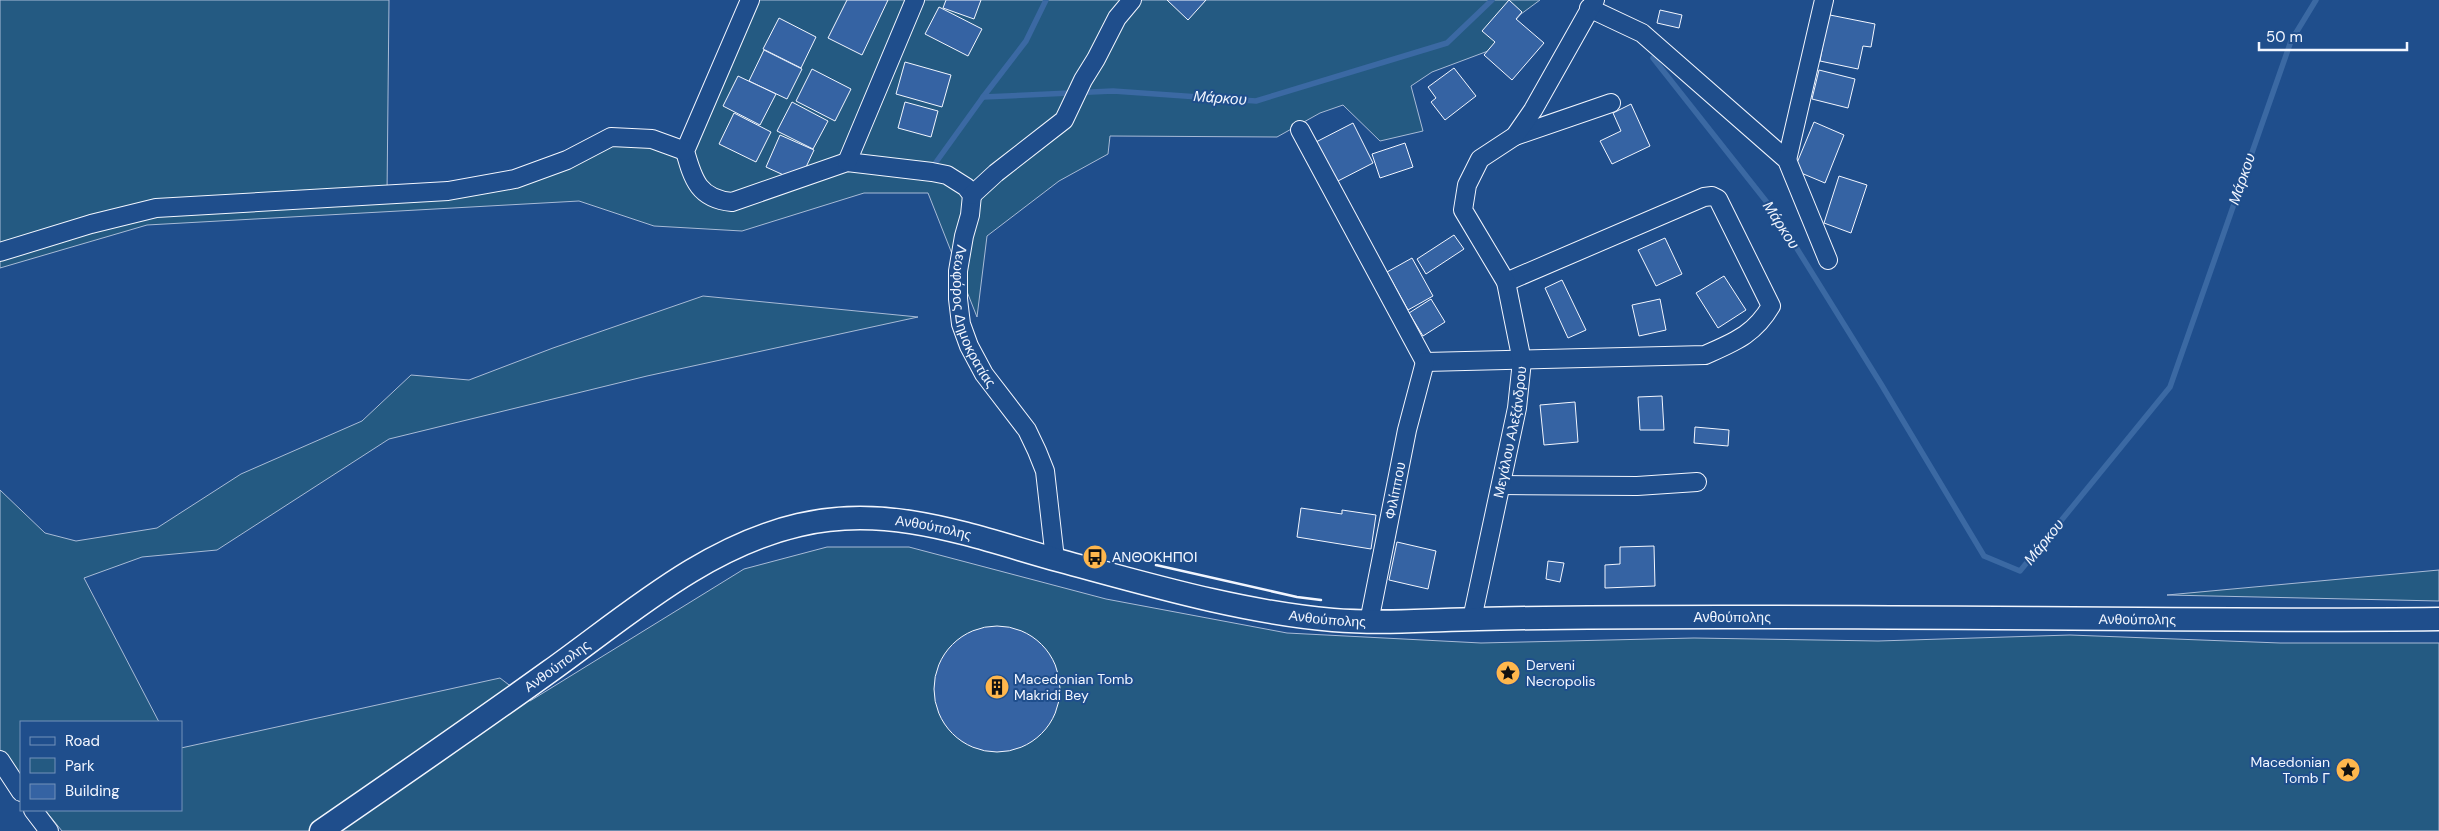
<svg xmlns="http://www.w3.org/2000/svg" width="2439" height="831" font-family="'DM Sans',sans-serif">
<style>
.green{fill:#245a82;stroke:#a8bbd7}
.lines{fill:none;stroke-linecap:round;stroke-linejoin:round}
.stream{stroke:#3b69a3;stroke-width:5.5}
.building{fill:#3563a3;stroke:#f2f6ff}
.minor-casing{stroke:#f2f6ff;stroke-width:20}
.tertiary-casing{stroke:#f2f6ff;stroke-width:25}
.minor{stroke:#1f4e8c;stroke-width:18}
.tertiary{stroke:#1f4e8c;stroke-width:22}
.wall{stroke:#f2f6ff;stroke-width:2.5}
.labels{text-anchor:middle;dominant-baseline:central;stroke-width:4;stroke-linejoin:round;paint-order:stroke}
.street-label{font-size:14px;fill:#f2f6ff;stroke:#1f4e8c}
.poi-label{font-size:14px;fill:#f2f6ff;stroke:#1f4e8c;text-anchor:start}
.water-label{font-size:15px;font-style:italic;fill:#f2f6ff;stroke:#1f4e8c}
</style>
<rect width="100%" height="100%" fill="#1f4e8c"/>
<g class="green">
<path d="M0,0H389L387,195L515,179L611,137L685,151L750,0H1540L1521,14L1488,51L1432,72L1411,86L1423,131L1380,141L1343,105L1320,113L1277,137L1110,136L1108,154L1059,181L987,236L977,317L928,193H864L742,231L654,226L579,201L147,225L0,268Z"/>
<path d="M703,296L918,317L647,376L389,439L217,550L142,557L84,578L159,722H21V781L0,755V490L45,533L76,541L157,528L241,474L362,421L411,375L469,380L553,348Z"/>
<path d="M827,547H909L1106,599L1287,633L1481,643L1694,638L1878,641L2070,635L2280,643H2439V831H62L45,810H181V748L500,678L530,701L744,569Z"/>
<path d="M2439,570V601L2167,595Z"/>
</g>
<g class="lines">
<g class="stream">
<path d="M1653,58L1773,210L1881,384L1984,556L2020,571L2170,387L2291,41L2316,0"/>
<path d="M983,97L1026,41L1046,0"/>
<path d="M934,165L983,97L1113,91L1256,101L1447,43L1492,0"/>
</g>
</g>
<g class="building">
<path d="M847,0H888L862,55L828,38Z"/>
<path d="M946,0H981L974,19L943,8Z"/>
<path d="M1167,0H1206L1188,20Z"/>
<path d="M1509,0L1522,12L1516,19L1544,43L1512,80L1484,55L1495,42L1482,31Z"/>
<path d="M939,7L982,29L968,56L925,34Z"/>
<path d="M1660,10L1682,15L1679,28L1657,23Z"/>
<path d="M1825,14L1875,24L1871,47L1863,46L1858,69L1820,61L1823,44L1819,43Z"/>
<path d="M779,18L816,37L801,68L763,49Z"/>
<path d="M764,50L802,69L787,99L749,81Z"/>
<path d="M905,62L951,75L942,107L896,94Z"/>
<path d="M1454,68L1476,96L1445,120L1431,102L1436,98L1428,87Z"/>
<path d="M812,69L851,89L835,121L796,101Z"/>
<path d="M1819,70L1855,79L1848,108L1812,99Z"/>
<path d="M738,76L776,94L760,125L723,106Z"/>
<path d="M792,102L828,121L813,149L777,131Z"/>
<path d="M905,102L938,111L931,137L898,128Z"/>
<path d="M1631,104L1650,146L1612,164L1600,141L1621,131L1613,113Z"/>
<path d="M734,113L771,132L756,162L719,144Z"/>
<path d="M1814,122L1844,135L1825,183L1794,170Z"/>
<path d="M1353,123L1373,163L1336,182L1316,142Z"/>
<path d="M780,135L814,150L799,182L766,167Z"/>
<path d="M1405,143L1413,167L1380,178L1372,154Z"/>
<path d="M1839,176L1867,185L1851,233L1824,223Z"/>
<path d="M1454,235L1464,249L1426,274L1417,259Z"/>
<path d="M1665,238L1682,274L1656,286L1638,250Z"/>
<path d="M1412,258L1433,296L1408,310L1387,272Z"/>
<path d="M1724,276L1746,310L1718,328L1696,293Z"/>
<path d="M1562,280L1586,330L1568,338L1545,288Z"/>
<path d="M1431,299L1445,322L1423,336L1409,313Z"/>
<path d="M1660,299L1666,330L1639,336L1632,305Z"/>
<path d="M1662,396L1664,430H1640L1638,397Z"/>
<path d="M1575,402L1578,442L1544,445L1540,405Z"/>
<path d="M1695,427L1729,430L1728,446L1694,443Z"/>
<path d="M1301,508L1342,514V510L1376,515L1371,549L1297,537Z"/>
<path d="M1397,542L1436,551L1428,589L1389,580Z"/>
<path d="M1654,546L1655,586L1605,588V565L1620,564V547Z"/>
<path d="M1548,561L1564,563L1560,582L1546,579Z"/>
<circle cx="997" cy="689" r="63"/>
</g>
<g class="lines">
<defs>
<g id="minor">
<path id="s1" d="M750,0L685,151C693,180 699,199 732,202L847,162L932,172L947,175L966,187L972,195L970,215L964,236L958,271V299L961,324L969,346L984,374L1027,430L1037,451L1045,471L1055,559"/>
<path d="M1589,8L1642,33L1787,160L1828,260"/>
<path d="M1300,130L1425,362"/>
<path d="M1515,136L1611,103"/>
<path d="M1787,160L1824,0"/>
<path d="M847,162L915,0"/>
<path d="M972,195L996,173L1064,120L1083,80L1096,59L1117,18L1132,0"/>
<path d="M0,252L91,224L156,208L448,191L515,179L567,160L611,137L652,139L685,151"/>
<path d="M1425,362L1705,355C1734,342 1754,335 1771,306L1718,199L1712,196L1704,197L1506,282"/>
<path d="M1501,485L1637,486L1697,482"/>
<path id="s2" d="M1472,619L1517,408L1522,361L1506,282L1463,210L1467,185L1480,159L1515,136L1533,110L1595,0"/>
<path id="s3" d="M1369,622L1407,430L1425,362"/>
<path d="M0,760L21,792"/>
<path d="M33,810L49,831"/>
</g>
<g id="tertiary">
<path id="s4" d="M321,831C398,778 475,725 550,671C627,616 704,547 799,525C890,503 974,537 1061,561C1150,585 1241,612 1333,620C1381,624 1430,620 1478,619C1560,617 1642,617 1724,617C1962,616 2201,622 2439,619"/>
</g>
</defs>
<use href="#minor" class="minor-casing"/>
<use href="#tertiary" class="tertiary-casing"/>
<use href="#minor" class="minor"/>
<use href="#tertiary" class="tertiary"/>
<path class="wall" d="M1156,565L1297,597L1321,600"/>
</g>
<defs>
<symbol id="bus-disc" viewBox="-11 -11 22 22"><circle r="9.5" fill="#ffb74d" stroke="#1f4e8c"/><path d="M-5-6H5V4H4V6H2V4H-2V6H-4V4H-5ZM-3.5-4V0h7V-4ZM-3.5 1.2v1.5H-2V1.2ZM2 1.2v1.5H3.5V1.2Z" fill="#111"/></symbol>
<symbol id="sight-disc" viewBox="-11 -11 22 22"><circle r="9.5" fill="#ffb74d" stroke="#1f4e8c"/><path d="M0-6L1.8-2.2L6-1.7L2.9 1.2L3.7 5.4L0 3.3L-3.7 5.4L-2.9 1.2L-6-1.7L-1.8-2.2Z" fill="#111"/></symbol>
<symbol id="building-disc" viewBox="-11 -11 22 22"><circle r="9.5" fill="#ffb74d" stroke="#1f4e8c"/><path d="M-4-6H4V6H1V3H-1V6H-4ZM-2.5-4.3h1.7v1.8h-1.7ZM.8-4.3h1.7v1.8H.8ZM-2.5-1h1.7V.8h-1.7ZM.8-1h1.7V.8H.8Z" fill="#111"/></symbol>
</defs>
<g fill-rule="evenodd">
<use href="#bus-disc" x="1081" y="543" width="28" height="28"/>
<use href="#sight-disc" x="1494" y="659" width="28" height="28"/>
<use href="#building-disc" x="983" y="673" width="28" height="28"/>
<use href="#sight-disc" x="2334" y="756" width="28" height="28"/>
</g>
<g class="labels">
<g class="street-label">
<text stroke="none"><textPath href="#s1" startOffset="621">Λεωφόρος Δημοκρατίας</textPath></text>
<text stroke="none"><textPath href="#s2" startOffset="191">Μεγάλου Αλεξάνδρου</textPath></text>
<text stroke="none"><textPath href="#s3" startOffset="134">Φιλίππου</textPath></text>
<text stroke="none"><textPath href="#s4" startOffset="706">Ανθούπολης</textPath></text>
<text stroke="none"><textPath href="#s4" startOffset="1516">Ανθούπολης</textPath></text>
<text stroke="none"><textPath href="#s4" startOffset="1111">Ανθούπολης</textPath></text>
<text stroke="none"><textPath href="#s4" startOffset="1921">Ανθούπολης</textPath></text>
<text stroke="none"><textPath href="#s4" startOffset="288">Ανθούπολης</textPath></text>
</g>
<g class="poi-label">
<text x="1112" y="557">ΑΝΘΟΚΗΠΟΙ</text>
<text x="1526" y="665">Derveni<tspan x="1526" dy="16">Necropolis</tspan></text>
<text x="1014" y="679">Macedonian Tomb<tspan x="1014" dy="16">Makridi Bey</tspan></text>
<text x="2330" y="762" text-anchor="end">Macedonian<tspan x="2330" dy="16">Tomb Γ</tspan></text>
</g>
<g class="water-label">
<text transform="translate(1220 98) rotate(4)">Μάρκου</text>
<text transform="translate(2242 179) rotate(-71)">Μάρκου</text>
<text transform="translate(1781 225) rotate(57)">Μάρκου</text>
<text transform="translate(2044 542) rotate(-51)">Μάρκου</text>
</g>
</g>
<rect x="20" y="721" width="162" height="90" fill="#1f4e8c" stroke="#7391ba"/>
<rect x="30" y="737" width="25" height="8" fill="#1f4e8c" stroke="#7391ba"/>
<text x="65" y="746" font-size="15" fill="#f2f6ff">Road</text>
<rect x="30" y="758" width="25" height="15" fill="#245a82" stroke="#7391ba"/>
<text x="65" y="771" font-size="15" fill="#f2f6ff">Park</text>
<rect x="30" y="784" width="25" height="15" fill="#3563a3" stroke="#7391ba"/>
<text x="65" y="796" font-size="15" fill="#f2f6ff">Building</text>
<path d="M2259 42v8h148v-8" fill="none" stroke="#f2f6ff" stroke-width="2.5"/>
<text x="2266" y="42" font-size="15" fill="#f2f6ff" stroke="#1f4e8c" stroke-width="4" paint-order="stroke">50 m</text>
</svg>
